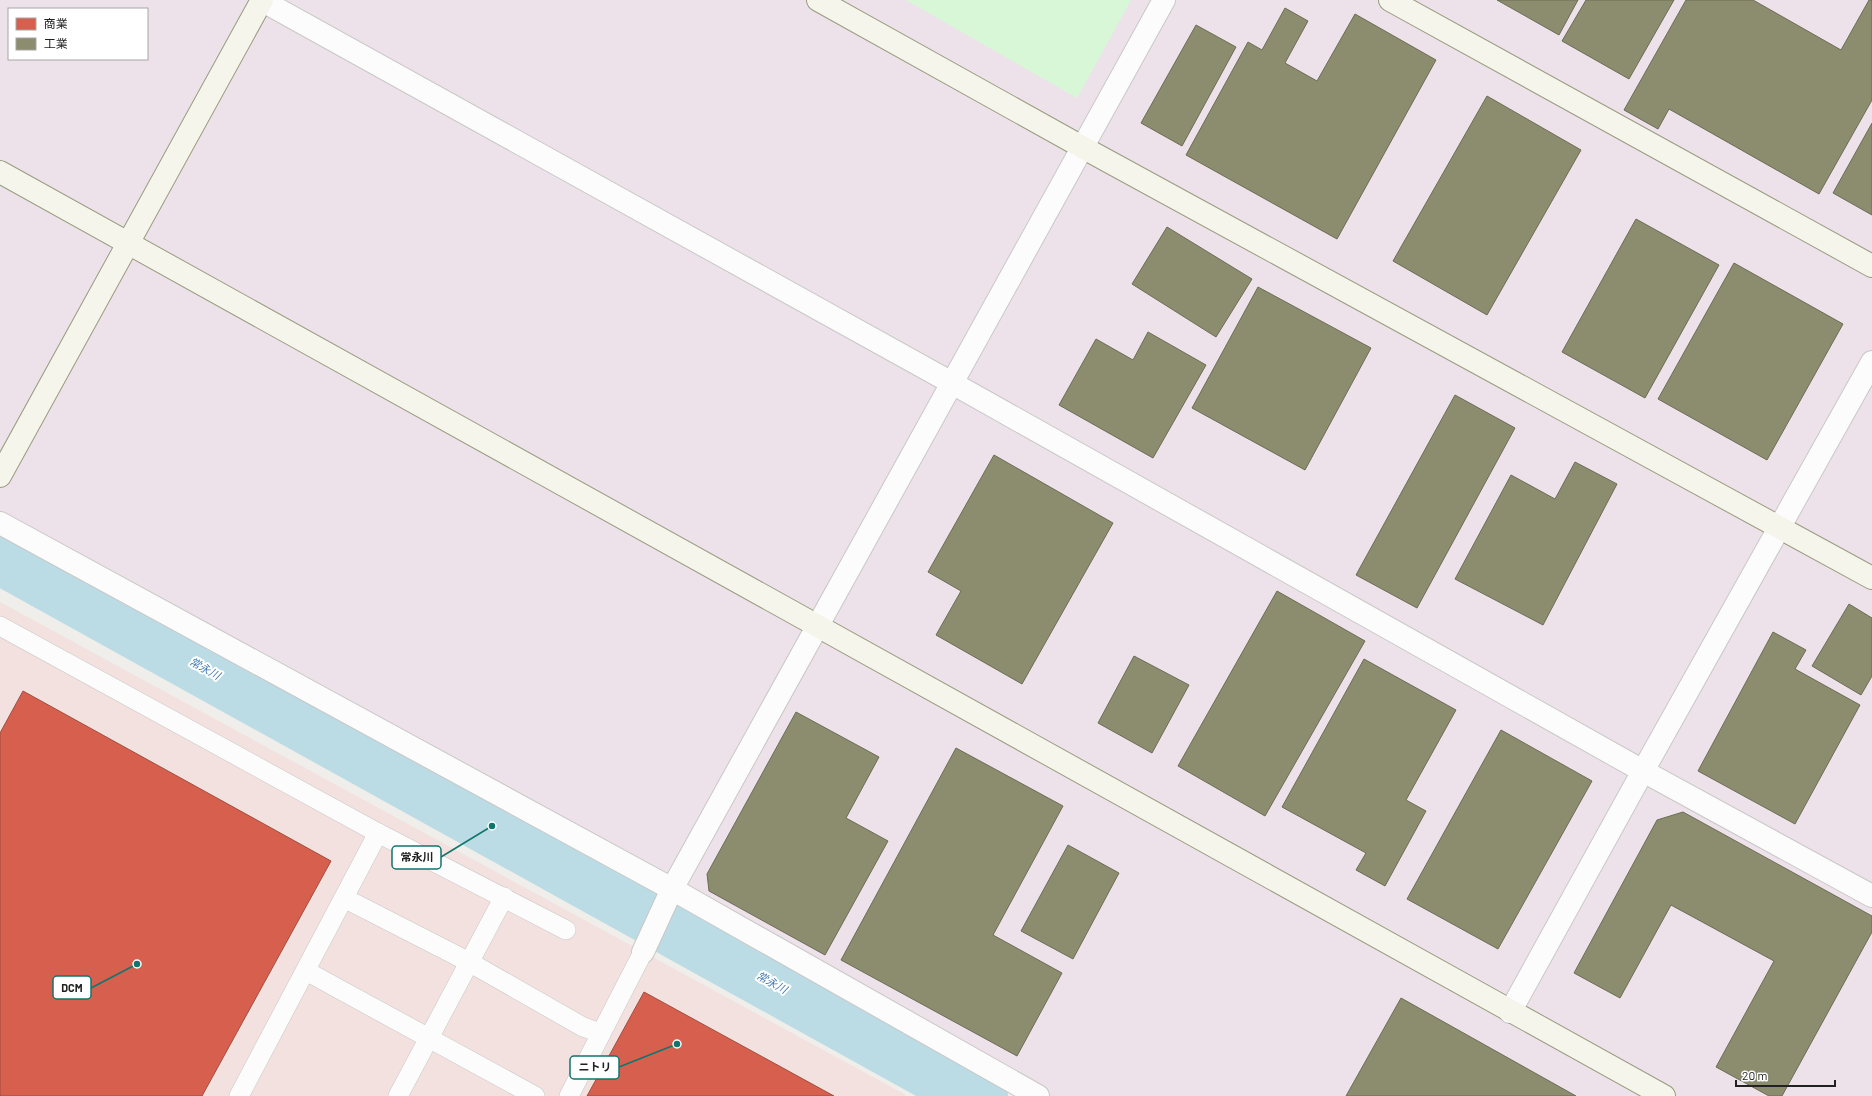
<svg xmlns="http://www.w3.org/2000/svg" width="1872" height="1096" font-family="Barlow,'Noto Sans JP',sans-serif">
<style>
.commercial{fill:#f2e1df}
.industrial{fill:#ede2e9;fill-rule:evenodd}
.park{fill:#d7f7d7}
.shops{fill:#d6604d;stroke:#a04d40}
.industry{fill:#8c8c6e;stroke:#6c6c57}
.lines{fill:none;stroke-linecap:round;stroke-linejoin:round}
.river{stroke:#bbdce5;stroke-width:60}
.lane-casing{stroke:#c8c8c6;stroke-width:20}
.street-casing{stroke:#c8c8c6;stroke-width:24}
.secondary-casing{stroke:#999b80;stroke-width:24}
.lane{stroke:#fdfcfc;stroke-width:19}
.street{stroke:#fdfcfc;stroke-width:22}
.secondary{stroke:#f5f5ec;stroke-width:22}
.labels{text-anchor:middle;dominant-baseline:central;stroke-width:4;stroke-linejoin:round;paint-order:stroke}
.water-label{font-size:11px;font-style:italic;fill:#417ab2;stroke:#fff}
.leader{fill:none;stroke:#0f766e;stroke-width:1.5}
.callout-dot{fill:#0f766e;stroke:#fff;stroke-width:1.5}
.callout{fill:#fff;stroke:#0f766e;stroke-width:1.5}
.callout-label{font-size:11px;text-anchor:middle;font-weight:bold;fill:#212121}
</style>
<rect width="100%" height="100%" fill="#efeeea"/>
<path class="commercial" d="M0,602L906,1095L905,1096H0Z"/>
<path class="industrial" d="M0,0H1872V1096H1045L0,515ZM9,9H147V59H9Z"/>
<path class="park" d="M906,0H1131L1077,98Z"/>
<g class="shops">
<path d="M23,691L331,861L202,1096H0V733Z"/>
<path d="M644,992L834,1096H587Z"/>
</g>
<g class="industry">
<path d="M1497,0H1578L1559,35Z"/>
<path d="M1586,0H1674L1629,79L1562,41Z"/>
<path d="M1686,0H1753L1841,50L1869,0H1872V100L1819,194L1669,109L1658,129L1624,110Z"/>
<path d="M1285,8L1308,21L1285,63L1317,81L1355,14L1436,60L1337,239L1186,155L1248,42L1262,50Z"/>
<path d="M1196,25L1236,47L1182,146L1141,123Z"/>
<path d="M1487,96L1581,150L1487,315L1393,261Z"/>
<path d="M1872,123V215L1833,193Z"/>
<path d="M1636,219L1719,265L1645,398L1562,352Z"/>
<path d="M1167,227L1252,279L1216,337L1132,284Z"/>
<path d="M1734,263L1843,324L1767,460L1658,399Z"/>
<path d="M1258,287L1371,348L1305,470L1192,408Z"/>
<path d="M1148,332L1206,365L1153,458L1059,405L1096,339L1133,360Z"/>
<path d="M1455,395L1515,428L1417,608L1356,575Z"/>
<path d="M994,455L1113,523L1022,684L936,635L961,591L928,572Z"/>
<path d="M1575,462L1617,484L1543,625L1455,579L1511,475L1555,499Z"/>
<path d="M1277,591L1365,641L1265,816L1178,766Z"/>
<path d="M1849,604L1872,618V676L1861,695L1812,666Z"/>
<path d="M1773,632L1806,650L1795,669L1860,705L1795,824L1698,771Z"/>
<path d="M1134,656L1189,685L1152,753L1098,723Z"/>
<path d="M1364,659L1456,710L1406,800L1426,811L1385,886L1356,870L1366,853L1282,807Z"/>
<path d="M796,712L879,757L846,818L888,841L825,955L709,891L707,874Z"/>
<path d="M1501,730L1592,781L1498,949L1407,899Z"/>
<path d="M956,748L1063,806L993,935L1062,973L1017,1056L841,960Z"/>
<path d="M1683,812L1872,916V932L1782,1096H1769L1716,1067L1774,961L1671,905L1620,998L1574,973L1657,820Z"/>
<path d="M1068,845L1119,873L1073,959L1021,931Z"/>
<path d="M1401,998L1576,1096H1346Z"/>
</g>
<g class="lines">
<path class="river" d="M0,554L978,1096"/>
<defs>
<g id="lane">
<path d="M0,626L378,833L566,930"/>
<path d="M344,898L469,962L583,1027L601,1033"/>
<path d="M306,971L535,1096"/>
<path d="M239,1096L378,833"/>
<path d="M398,1096L504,897"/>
<path d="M569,1096L643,952"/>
</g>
<g id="street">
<path d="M261,0L952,383L1643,771L1872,896"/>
<path d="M0,523L672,889L1038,1096"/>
<path d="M643,952L672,889L1164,0"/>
<path d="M1510,1012L1643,771L1872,362"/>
</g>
<g id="secondary">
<path d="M818,0L1082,147L1872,578"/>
<path d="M1390,0L1872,266"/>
<path d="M0,172L1664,1096"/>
<path d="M0,476L262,0"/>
</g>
</defs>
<use href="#lane" class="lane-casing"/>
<use href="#street" class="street-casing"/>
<use href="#secondary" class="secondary-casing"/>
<use href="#lane" class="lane"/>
<use href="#street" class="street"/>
<use href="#secondary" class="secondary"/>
</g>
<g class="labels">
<g class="water-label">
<text transform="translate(205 668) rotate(29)">常永川</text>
<text transform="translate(772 982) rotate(29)">常永川</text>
</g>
</g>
<path class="leader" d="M492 826L441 857M137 964L91 988M677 1044L619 1067"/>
<g class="callout-dot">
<circle cx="492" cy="826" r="4"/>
<circle cx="137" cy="964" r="4"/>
<circle cx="677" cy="1044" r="4"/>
</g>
<g class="callout">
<rect x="392" y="846" width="49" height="23" rx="4"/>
<rect x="53" y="976" width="38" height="23" rx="4"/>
<rect x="570" y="1056" width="49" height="23" rx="4"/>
</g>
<g class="callout-label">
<text x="417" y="861">常永川</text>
<text x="72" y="992">DCM</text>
<text x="595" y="1071">ニトリ</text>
</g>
<rect x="8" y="8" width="140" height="52" fill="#ffffff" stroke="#a6a6a6"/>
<rect x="16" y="18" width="20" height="12" fill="#d6604d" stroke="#a6a6a6"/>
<text x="44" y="28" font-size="12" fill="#212121">商業</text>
<rect x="16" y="38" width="20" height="12" fill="#8c8c6e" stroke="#a6a6a6"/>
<text x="44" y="48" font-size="12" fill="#212121">工業</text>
<path d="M1736 1080v6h99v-6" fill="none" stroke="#212121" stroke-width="2"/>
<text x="1742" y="1080" font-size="12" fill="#212121" stroke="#ffffff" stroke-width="3" paint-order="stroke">20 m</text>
</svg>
